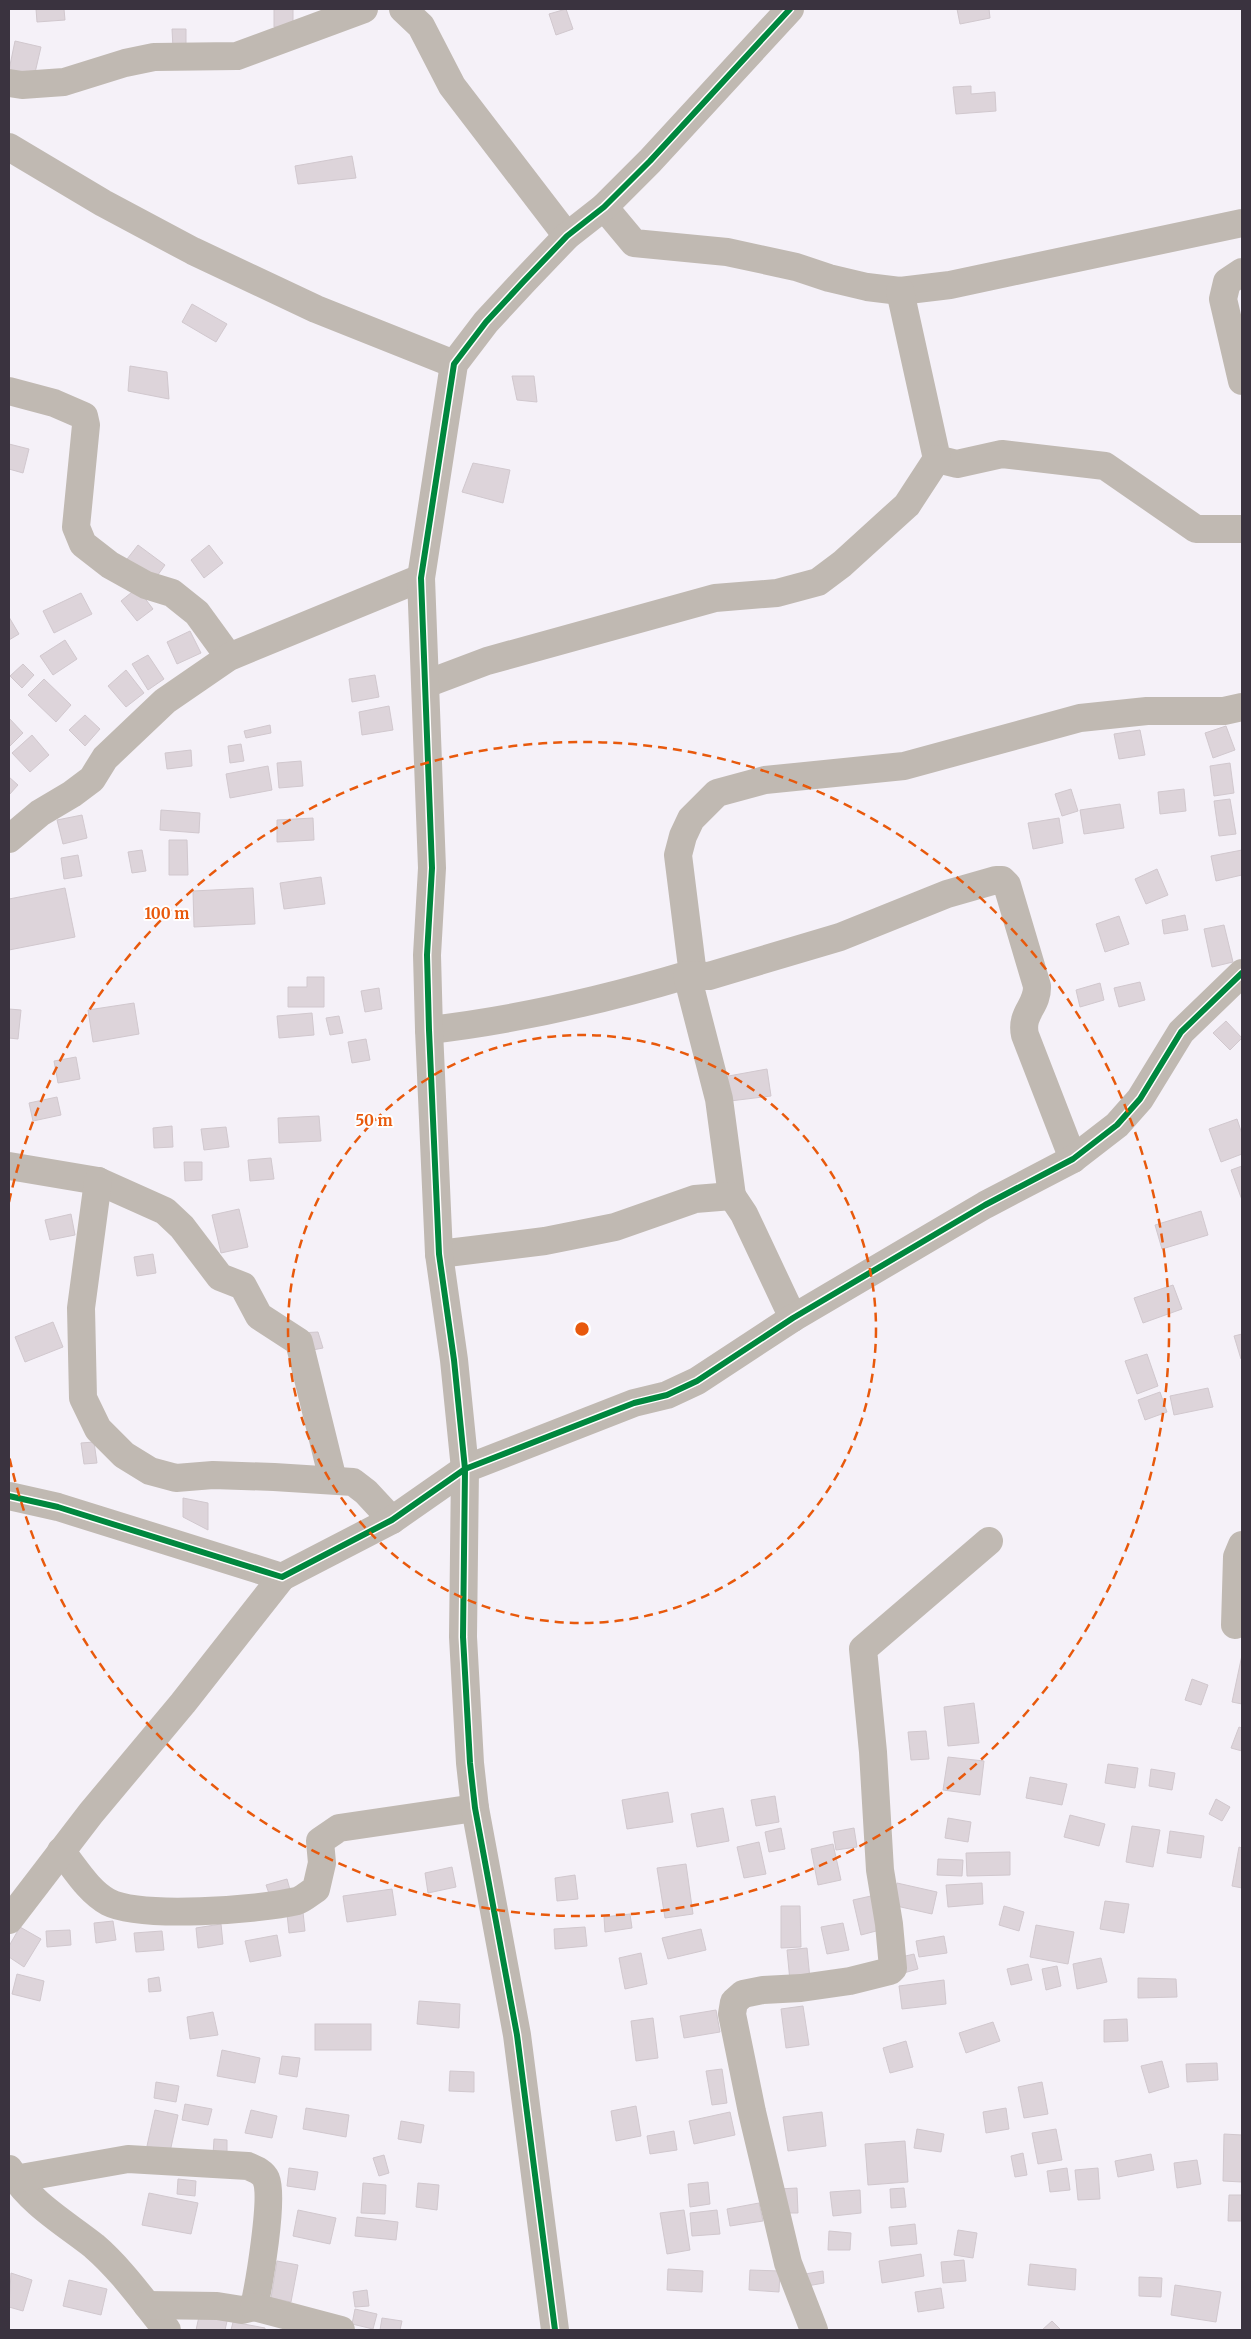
<svg xmlns="http://www.w3.org/2000/svg" width="1251" height="2339" font-family="Merriweather,serif">
<style>
.building{fill:#ddd4da;stroke:#d1c8ce}
.lines{fill:none;stroke-linecap:round;stroke-linejoin:round}
.street{stroke:#c0b9b2;stroke-width:28}
.cycleway-casing{stroke:#fff;stroke-width:9}
.cycleway{stroke:#00873e;stroke-width:6}
.ring{fill:none;stroke:#e8590c;stroke-width:2.5;stroke-dasharray:9 6}
.centre{fill:#e8590c;stroke:#fff;stroke-width:2.5}
.ring-label{font-size:15px;text-anchor:middle;font-weight:bold;fill:#e8590c;stroke:#fff;stroke-width:4;stroke-linejoin:round;paint-order:stroke}
</style>
<rect width="100%" height="100%" fill="#f5f1f8"/>
<g class="building">
<path d="M36,9H64L65,20L37,22Z"/>
<path d="M274,9H293V28L274,27Z"/>
<path d="M566,9L573,29L556,35L549,14Z"/>
<path d="M957,9H989L990,18L960,24Z"/>
<path d="M172,29H186V48H173Z"/>
<path d="M15,41L41,47L34,77L9,70Z"/>
<path d="M971,86V94L995,92L996,111L956,114L953,87Z"/>
<path d="M352,156L356,178L298,184L295,166Z"/>
<path d="M192,304L227,324L216,342L182,322Z"/>
<path d="M130,366L167,372L169,399L128,391Z"/>
<path d="M512,376H534L537,402L517,400Z"/>
<path d="M9,444L29,449L23,473L9,469Z"/>
<path d="M473,463L510,470L503,503L462,492Z"/>
<path d="M138,545L165,565L152,583L124,563Z"/>
<path d="M209,545L223,563L204,578L191,560Z"/>
<path d="M137,588L153,609L137,621L121,601Z"/>
<path d="M81,593L92,614L54,633L43,611Z"/>
<path d="M9,617L19,634L9,640Z"/>
<path d="M190,631L201,653L177,664L167,642Z"/>
<path d="M65,640L77,659L53,675L40,656Z"/>
<path d="M148,655L164,679L148,690L132,664Z"/>
<path d="M23,664L34,675L22,688L10,676Z"/>
<path d="M126,670L144,693L126,707L108,686Z"/>
<path d="M375,675L379,697L352,702L349,679Z"/>
<path d="M44,679L71,705L56,722L28,695Z"/>
<path d="M389,706L393,730L362,735L359,712Z"/>
<path d="M85,715L100,729L85,746L69,730Z"/>
<path d="M9,718L23,733L9,747Z"/>
<path d="M270,725L271,733L246,738L244,731Z"/>
<path d="M1226,726L1235,750L1213,758L1205,733Z"/>
<path d="M1140,730L1145,755L1119,759L1114,734Z"/>
<path d="M32,735L49,755L30,772L12,753Z"/>
<path d="M241,744L244,761L230,763L228,746Z"/>
<path d="M191,750L192,766L167,769L165,753Z"/>
<path d="M301,761L303,786L279,788L277,763Z"/>
<path d="M1230,763L1234,793L1214,796L1210,766Z"/>
<path d="M268,766L272,790L230,798L226,774Z"/>
<path d="M9,777L18,785L9,795Z"/>
<path d="M1071,789L1078,811L1062,816L1055,794Z"/>
<path d="M1184,789L1186,811L1160,814L1158,792Z"/>
<path d="M1230,799L1236,834L1219,836L1214,801Z"/>
<path d="M1120,804L1124,828L1084,834L1080,810Z"/>
<path d="M161,810L200,813L199,833L160,830Z"/>
<path d="M82,815L87,838L63,844L57,820Z"/>
<path d="M313,818L314,840L277,842V820Z"/>
<path d="M1059,818L1063,843L1033,849L1028,823Z"/>
<path d="M169,840H187L188,875H169Z"/>
<path d="M142,850L146,871L132,873L128,852Z"/>
<path d="M1242,850V875L1216,881L1211,856Z"/>
<path d="M78,855L82,876L64,879L61,858Z"/>
<path d="M1157,869L1168,895L1146,904L1135,879Z"/>
<path d="M321,877L325,904L284,909L280,883Z"/>
<path d="M65,888L75,937L9,950V899Z"/>
<path d="M253,888L255,924L194,927L193,891Z"/>
<path d="M1185,915L1188,930L1164,934L1162,920Z"/>
<path d="M1119,916L1129,944L1105,952L1096,924Z"/>
<path d="M1224,925L1233,962L1212,967L1204,929Z"/>
<path d="M307,977H324V1007H288V987H307Z"/>
<path d="M1140,982L1145,1000L1119,1007L1114,988Z"/>
<path d="M1100,983L1104,1000L1080,1007L1076,990Z"/>
<path d="M379,988L382,1009L365,1012L361,991Z"/>
<path d="M134,1003L139,1034L93,1042L88,1010Z"/>
<path d="M9,1009L21,1010L18,1039L9,1038Z"/>
<path d="M312,1013L314,1035L279,1038L277,1016Z"/>
<path d="M339,1016L343,1033L330,1035L326,1018Z"/>
<path d="M1226,1021L1242,1038L1230,1050L1213,1033Z"/>
<path d="M366,1039L370,1060L352,1063L348,1042Z"/>
<path d="M76,1057L80,1079L58,1083L54,1061Z"/>
<path d="M767,1069L771,1096L730,1101L723,1077Z"/>
<path d="M57,1097L61,1115L33,1121L29,1103Z"/>
<path d="M319,1116L321,1141L279,1143L278,1118Z"/>
<path d="M1237,1119L1242,1134V1154L1221,1162L1209,1129Z"/>
<path d="M172,1126L173,1147L154,1148L153,1128Z"/>
<path d="M226,1127L229,1147L204,1150L201,1129Z"/>
<path d="M271,1158L274,1179L250,1181L248,1160Z"/>
<path d="M184,1162H202V1180L185,1181Z"/>
<path d="M1242,1166V1200L1231,1170Z"/>
<path d="M239,1209L248,1247L221,1253L212,1215Z"/>
<path d="M1201,1211L1208,1235L1162,1249L1155,1225Z"/>
<path d="M71,1214L75,1235L50,1240L45,1220Z"/>
<path d="M153,1254L156,1273L137,1276L134,1257Z"/>
<path d="M1173,1285L1182,1309L1143,1323L1134,1298Z"/>
<path d="M53,1322L63,1347L25,1362L15,1337Z"/>
<path d="M318,1332L323,1348L302,1352L299,1333Z"/>
<path d="M1242,1334V1359H1241L1234,1336Z"/>
<path d="M1147,1354L1158,1386L1137,1394L1125,1361Z"/>
<path d="M1208,1388L1213,1407L1174,1415L1170,1396Z"/>
<path d="M1160,1392L1167,1412L1145,1420L1138,1400Z"/>
<path d="M94,1442L97,1463L84,1464L81,1443Z"/>
<path d="M183,1498L208,1503V1530L183,1517Z"/>
<path d="M1242,1655V1704L1232,1702Z"/>
<path d="M1192,1679L1208,1685L1201,1705L1185,1700Z"/>
<path d="M974,1703L979,1743L948,1746L944,1707Z"/>
<path d="M1239,1727L1242,1728V1751L1231,1748Z"/>
<path d="M926,1731L929,1759L911,1760L908,1732Z"/>
<path d="M948,1757L984,1761L980,1795L943,1790Z"/>
<path d="M1108,1764L1138,1768L1135,1788L1105,1783Z"/>
<path d="M1151,1769L1175,1773L1172,1790L1149,1786Z"/>
<path d="M1030,1777L1067,1784L1062,1805L1026,1798Z"/>
<path d="M668,1792L673,1822L627,1829L622,1800Z"/>
<path d="M775,1796L779,1822L756,1826L751,1800Z"/>
<path d="M1216,1799L1230,1807L1222,1821L1209,1814Z"/>
<path d="M723,1808L729,1841L697,1847L691,1814Z"/>
<path d="M1070,1815L1105,1824L1099,1846L1064,1837Z"/>
<path d="M948,1818L971,1822L968,1842L945,1838Z"/>
<path d="M1132,1826L1160,1830L1153,1867L1126,1862Z"/>
<path d="M781,1828L785,1849L769,1852L765,1832Z"/>
<path d="M854,1828L857,1847L836,1850L833,1832Z"/>
<path d="M1170,1831L1204,1836L1201,1858L1167,1853Z"/>
<path d="M759,1842L766,1874L744,1878L737,1847Z"/>
<path d="M833,1844L841,1880L818,1885L811,1849Z"/>
<path d="M1239,1847L1242,1848V1888L1232,1886Z"/>
<path d="M1010,1852V1875L967,1876L966,1853Z"/>
<path d="M938,1859L963,1860L962,1876L937,1875Z"/>
<path d="M686,1864L693,1914L665,1918L657,1868Z"/>
<path d="M452,1867L456,1887L428,1893L425,1873Z"/>
<path d="M575,1875L578,1899L557,1901L555,1878Z"/>
<path d="M287,1879L292,1897L272,1902L266,1885Z"/>
<path d="M897,1883L937,1892L932,1914L892,1905Z"/>
<path d="M982,1883L983,1904L948,1907L946,1885Z"/>
<path d="M392,1889L396,1915L347,1922L343,1896Z"/>
<path d="M871,1896L880,1930L861,1935L853,1900Z"/>
<path d="M1105,1901L1129,1904L1124,1933L1100,1929Z"/>
<path d="M781,1906H800L801,1947L781,1948Z"/>
<path d="M1004,1906L1024,1912L1019,1931L999,1925Z"/>
<path d="M303,1912L305,1931L289,1933L287,1914Z"/>
<path d="M630,1914L632,1928L605,1932L604,1917Z"/>
<path d="M113,1921L116,1940L96,1943L94,1923Z"/>
<path d="M843,1923L849,1950L827,1954L821,1927Z"/>
<path d="M221,1924L223,1944L198,1948L196,1928Z"/>
<path d="M1036,1925L1074,1932L1068,1964L1030,1957Z"/>
<path d="M20,1927L41,1939L24,1967L9,1957V1946Z"/>
<path d="M585,1927L587,1946L555,1949L554,1929Z"/>
<path d="M701,1929L706,1950L668,1959L662,1938Z"/>
<path d="M70,1930L71,1945L47,1947L46,1931Z"/>
<path d="M162,1931L164,1950L136,1952L134,1933Z"/>
<path d="M277,1935L281,1956L250,1962L245,1941Z"/>
<path d="M944,1936L947,1953L919,1957L916,1941Z"/>
<path d="M807,1948L810,1979L790,1981L787,1950Z"/>
<path d="M641,1953L647,1984L625,1989L619,1958Z"/>
<path d="M914,1954L918,1969L900,1974L897,1958Z"/>
<path d="M1101,1958L1107,1982L1077,1989L1073,1964Z"/>
<path d="M1028,1964L1032,1980L1011,1985L1007,1969Z"/>
<path d="M1057,1966L1061,1986L1046,1990L1042,1969Z"/>
<path d="M17,1974L44,1981L40,2001L12,1994Z"/>
<path d="M159,1977L161,1991L149,1992L148,1979Z"/>
<path d="M1138,1978L1176,1979L1177,1997L1138,1998Z"/>
<path d="M944,1980L946,2004L902,2009L899,1986Z"/>
<path d="M419,2001L460,2004L459,2028L417,2024Z"/>
<path d="M803,2006L809,2045L786,2048L781,2009Z"/>
<path d="M716,2010L720,2032L684,2038L680,2016Z"/>
<path d="M213,2012L218,2035L190,2039L187,2017Z"/>
<path d="M653,2018L658,2058L636,2061L631,2021Z"/>
<path d="M1127,2019L1128,2041L1104,2042V2020Z"/>
<path d="M993,2022L1000,2041L966,2053L959,2033Z"/>
<rect x="315" y="2024" width="56" height="26"/>
<path d="M906,2041L913,2067L890,2073L883,2048Z"/>
<path d="M222,2050L260,2058L255,2083L217,2076Z"/>
<path d="M282,2056L300,2058L297,2077L279,2074Z"/>
<path d="M1162,2061L1169,2087L1149,2093L1141,2066Z"/>
<path d="M1217,2063L1218,2080L1187,2082L1186,2064Z"/>
<path d="M722,2069L727,2103L712,2105L706,2071Z"/>
<path d="M450,2071L474,2072V2092L449,2091Z"/>
<path d="M156,2082L179,2086L176,2102L154,2098Z"/>
<path d="M1042,2082L1048,2114L1024,2118L1018,2087Z"/>
<path d="M185,2104L212,2109L208,2125L182,2120Z"/>
<path d="M636,2106L641,2136L616,2141L611,2111Z"/>
<path d="M306,2108L349,2115L346,2137L303,2129Z"/>
<path d="M1006,2108L1009,2129L986,2133L983,2112Z"/>
<path d="M155,2110L178,2115L170,2152L147,2146Z"/>
<path d="M251,2110L277,2116L272,2138L245,2133Z"/>
<path d="M730,2112L735,2135L694,2144L689,2121Z"/>
<path d="M822,2112L826,2146L788,2151L783,2117Z"/>
<path d="M401,2121L424,2125L421,2143L398,2139Z"/>
<path d="M917,2129L944,2134L941,2152L914,2148Z"/>
<path d="M1056,2129L1062,2160L1038,2164L1032,2133Z"/>
<path d="M674,2131L677,2150L650,2154L647,2136Z"/>
<path d="M1224,2134L1242,2135V2182L1223,2181Z"/>
<path d="M214,2139L227,2140V2156L213,2155Z"/>
<path d="M905,2141L908,2182L868,2185L865,2144Z"/>
<path d="M1023,2153L1027,2175L1015,2177L1011,2156Z"/>
<path d="M1151,2154L1154,2170L1118,2177L1115,2161Z"/>
<path d="M384,2155L389,2173L379,2176L373,2158Z"/>
<path d="M1197,2160L1201,2184L1177,2188L1174,2163Z"/>
<path d="M289,2168L318,2172L315,2190L287,2186Z"/>
<path d="M1067,2168L1070,2190L1050,2192L1047,2171Z"/>
<path d="M1098,2168L1100,2199L1078,2200L1075,2170Z"/>
<path d="M178,2179L196,2181L195,2196L177,2194Z"/>
<path d="M708,2182L710,2204L690,2207L688,2184Z"/>
<path d="M363,2183L386,2185L385,2214L361,2213Z"/>
<path d="M418,2183L439,2185L437,2210L416,2207Z"/>
<path d="M797,2188L798,2213H779L778,2189Z"/>
<path d="M904,2188L906,2207L891,2208L890,2189Z"/>
<path d="M860,2190L861,2213L833,2216L830,2192Z"/>
<path d="M149,2193L198,2203L191,2234L142,2225Z"/>
<path d="M1229,2195H1242V2221H1228Z"/>
<path d="M759,2203L763,2221L730,2226L727,2209Z"/>
<path d="M298,2210L336,2218L330,2244L293,2236Z"/>
<path d="M684,2210L690,2250L667,2254L660,2213Z"/>
<path d="M717,2210L720,2234L692,2236L690,2213Z"/>
<path d="M357,2217L398,2222L396,2240L355,2236Z"/>
<path d="M915,2224L917,2244L891,2246L889,2227Z"/>
<path d="M958,2230L977,2233L973,2258L954,2255Z"/>
<path d="M829,2231L851,2233L850,2250H828Z"/>
<path d="M921,2254L924,2276L882,2283L879,2261Z"/>
<path d="M964,2260L966,2281L943,2283L941,2262Z"/>
<path d="M277,2261L298,2265L291,2302L271,2298Z"/>
<path d="M1030,2264L1076,2269L1075,2290L1028,2285Z"/>
<path d="M668,2269L703,2271L702,2292L667,2290Z"/>
<path d="M750,2270L780,2271L779,2292L749,2290Z"/>
<path d="M823,2271L824,2283L807,2286L805,2274Z"/>
<path d="M11,2273L32,2280L23,2311L9,2307Z"/>
<path d="M1139,2277L1162,2278L1161,2297L1139,2296Z"/>
<path d="M69,2280L107,2289L101,2315L63,2306Z"/>
<path d="M1175,2285L1221,2292L1216,2322L1171,2315Z"/>
<path d="M941,2288L944,2308L918,2312L915,2292Z"/>
<path d="M367,2290L369,2306L355,2307L353,2292Z"/>
<path d="M355,2309L377,2314L373,2329L352,2324Z"/>
<path d="M200,2312L228,2317L225,2330H196Z"/>
<path d="M382,2318L402,2321L400,2330H380Z"/>
<path d="M1052,2321L1061,2330H1042Z"/>
<path d="M233,2322L265,2328V2330H231Z"/>
</g>
<g class="lines">
<g class="street">
<path d="M403,9L421,26L452,86L567,236"/>
<path d="M9,83L22,85L64,82L125,63L154,57L237,56L364,9"/>
<path d="M9,147L103,203L193,251L316,309L454,364"/>
<path d="M604,207L634,243L727,252L796,267L829,278L867,287L900,291L950,285L1242,223"/>
<path d="M1242,272L1227,282L1223,299L1242,381"/>
<path d="M900,291L937,459L957,464L1002,454L1105,466L1196,529H1242"/>
<path d="M9,391L54,403L84,416L86,425L76,527L83,544L110,565L146,585L172,593L197,613L229,657"/>
<path d="M426,684L487,661L715,598L777,593L818,582L842,564L907,505L937,459"/>
<path d="M9,839L40,813L72,794L92,779L105,758L165,701L229,657L421,578"/>
<path d="M429,1030C516,1020 603,1000 687,975L692,967L678,855L683,836L691,819L717,793L765,780L904,766L1080,718L1147,711H1224L1242,707"/>
<path d="M9,1166L98,1181L165,1211L182,1227L220,1277L243,1286L259,1316L299,1342L333,1480"/>
<path d="M98,1181L81,1308L83,1398L98,1429L124,1455L150,1471L176,1478L213,1475L274,1477L353,1482L366,1492L392,1520"/>
<path d="M732,1196L719,1099L687,975L709,976L840,937L947,894L996,880H1002L1007,885L1037,986C1038,1006 1020,1013 1025,1035L1073,1159"/>
<path d="M439,1254L545,1241L615,1227L695,1199L732,1196L744,1214L793,1318"/>
<path d="M9,1496L58,1507L282,1577L392,1520L465,1469L634,1403L667,1395L697,1381L793,1318L985,1205L1073,1159L1117,1125L1140,1099L1181,1032L1242,973"/>
<path d="M1235,1625L1237,1557L1242,1545"/>
<path d="M61,1851C75,1868 88,1891 108,1902C141,1919 258,1910 297,1901C303,1899 310,1893 316,1889L322,1863L320,1841L339,1828L475,1808"/>
<path d="M9,1920L91,1813L183,1703L282,1577"/>
<path d="M9,2169C31,2204 62,2221 94,2246C122,2270 144,2302 167,2330"/>
<path d="M15,2179L128,2159L248,2166C255,2169 263,2172 266,2179C274,2198 259,2284 254,2307L242,2310L217,2306L147,2305"/>
<path d="M254,2307L341,2330"/>
<path d="M555,2330L517,2035L475,1808L470,1763L463,1637L465,1469L454,1360L439,1254L429,1030L427,955L432,868L421,578L454,364L486,322L524,281L567,236L604,207L650,161L790,9"/>
<path d="M814,2330L788,2263L752,2112L732,2014L734,2002L743,1994L763,1990L801,1988L850,1981L890,1971L893,1968L889,1924L880,1870L873,1752L863,1649L989,1541"/>
</g>
<defs>
<g id="cycleway">
<path d="M9,1496L58,1507L282,1577L392,1520L465,1469L634,1403L667,1395L697,1381L793,1318L985,1205L1073,1159L1117,1125L1140,1099L1181,1032L1242,973"/>
<path d="M555,2330L517,2035L475,1808L470,1763L463,1637L465,1469L454,1360L439,1254L429,1030L427,955L432,868L421,578L454,364L486,322L524,281L567,236L604,207L650,161L790,9"/>
</g>
</defs>
<use href="#cycleway" class="cycleway-casing"/>
<use href="#cycleway" class="cycleway"/>
</g>
<g class="ring">
<circle cx="582" cy="1329" r="294"/>
<path d="M9 1202A587 587 0 1 1 9 1456"/>
</g>
<circle cx="582" cy="1329" r="8" class="centre"/>
<g class="ring-label">
<text x="167" y="919">100 m</text>
<text x="374" y="1126">50 m</text>
</g>
<rect width="1251" height="2339" fill="none" stroke="#3a333f" stroke-width="20"/>
</svg>
